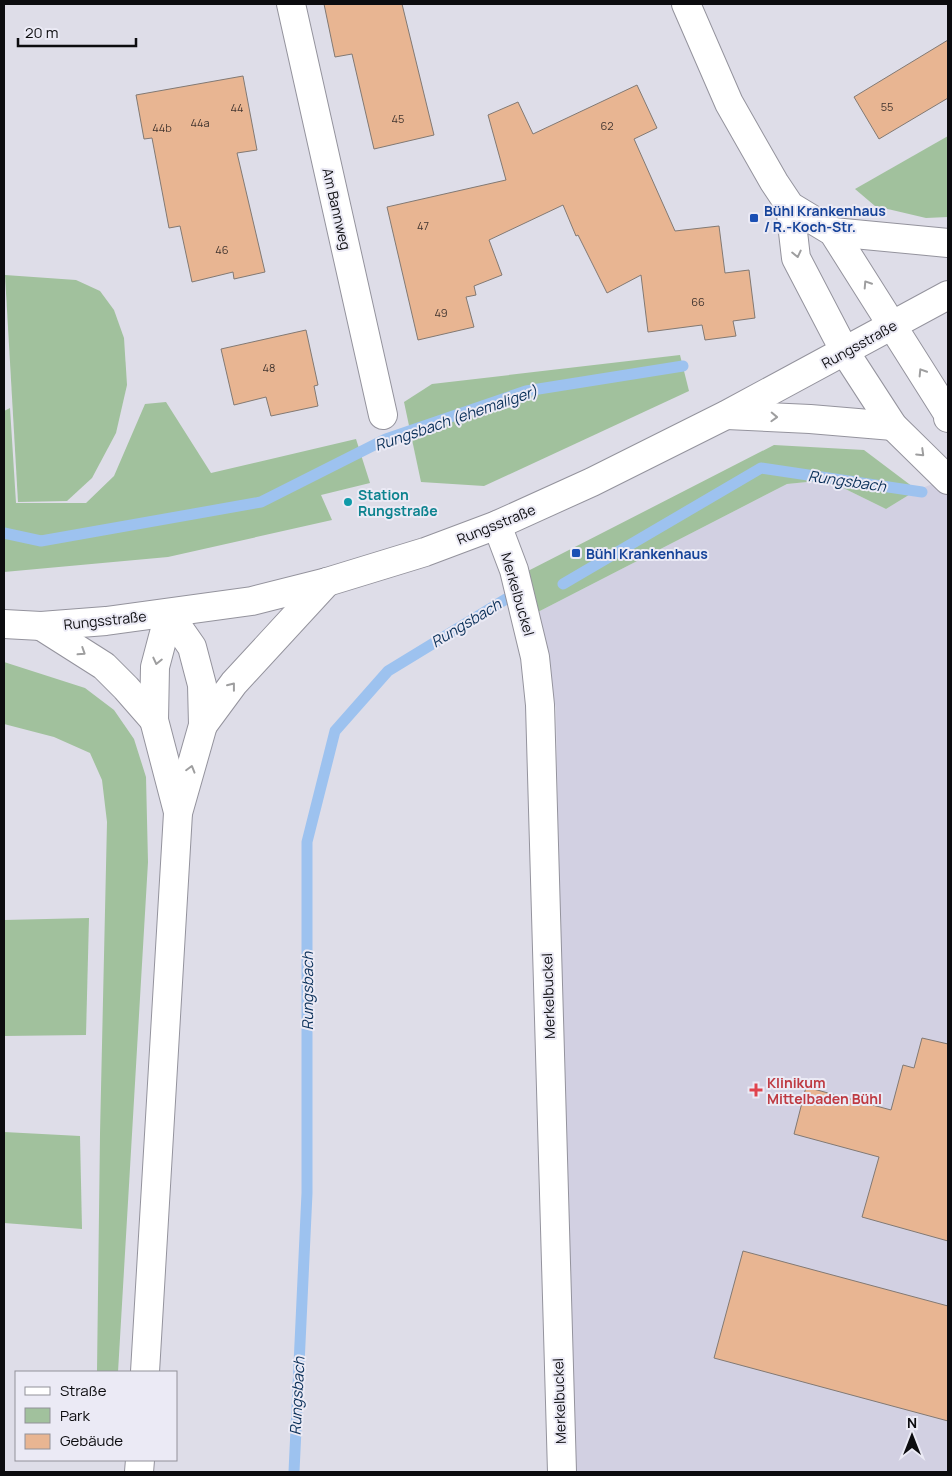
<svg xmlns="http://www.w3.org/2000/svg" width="952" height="1476" font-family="Manrope,sans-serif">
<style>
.built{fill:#d2d0e2}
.green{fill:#a1c19d}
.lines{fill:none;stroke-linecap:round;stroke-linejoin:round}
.stream{stroke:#9dc2ef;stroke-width:11}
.building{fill:#e8b592;stroke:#827973}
.minor-casing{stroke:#94939d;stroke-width:30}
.tertiary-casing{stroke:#94939d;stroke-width:30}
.minor{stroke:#fff;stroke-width:28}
.tertiary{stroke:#fff;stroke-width:28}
.oneway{stroke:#9e9e9f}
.transit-dot{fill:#1a4fb4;stroke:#ebeaf5;stroke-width:2}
.culture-dot{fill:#0f9aa8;stroke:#ebeaf5;stroke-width:2}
.health-dot{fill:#e0444e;stroke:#ebeaf5;stroke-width:2}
.labels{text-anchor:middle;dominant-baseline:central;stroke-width:4;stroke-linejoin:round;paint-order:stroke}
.number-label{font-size:11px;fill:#433630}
.street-label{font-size:14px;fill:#0c0c0f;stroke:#ebeaf5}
.transit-label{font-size:14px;font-weight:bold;fill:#164399;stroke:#ebeaf5;text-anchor:start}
.culture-label{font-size:14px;font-weight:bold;fill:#0d838f;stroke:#ebeaf5;text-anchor:start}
.health-label{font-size:14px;font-weight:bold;fill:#be3a42;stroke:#ebeaf5;text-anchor:start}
.water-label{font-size:15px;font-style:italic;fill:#092f58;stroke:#ebeaf5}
</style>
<rect width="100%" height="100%" fill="#dedde8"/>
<path class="built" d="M948,478V1472H570L556,708L534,614L787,484L827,480L886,509L917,490Z"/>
<g class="green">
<path d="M948,136V217L926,218L875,206L855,189Z"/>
<path d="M5,275L76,280L100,291L114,310L124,338L127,385L116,433L92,478L67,501L18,502Z"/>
<path d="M680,355L689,391L484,486L421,482L404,402L432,384Z"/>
<path d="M166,402L211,473L356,439L370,483L321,495L332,520L168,557L4,572V411L10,408L16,503H86L114,476L145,404Z"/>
<path d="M774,445L864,450L917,490L886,509L827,480L787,484L534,614L524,573Z"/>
<path d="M4,662L85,688L114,710L134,739L146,777L148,862L118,1372H97L100,1134L107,822L102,780L90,753L54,737L4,724Z"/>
<path d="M89,918L86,1035L4,1036V920Z"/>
<path d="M4,1132L80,1136L82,1229L4,1223Z"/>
</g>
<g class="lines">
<g class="stream">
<path d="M4,533L41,541L261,502L386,439L526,391L683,366"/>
<path d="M563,584L761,468L922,492"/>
<path d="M294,1472L307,1193V842L335,731L388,671L506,599"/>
</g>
</g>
<g class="building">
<path d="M324,4H402L434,135L374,149L352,54L335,57Z"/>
<path d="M948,40V98L879,139L854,97Z"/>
<path d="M243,76L257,150L237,153L265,272L234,279L233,272L192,282L180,226L169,228L152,138L144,139L136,95Z"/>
<path d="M637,85L657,128L634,139L675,231L719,226L725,273L749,270L755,318L733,321L736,336L705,340L702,325L648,332L641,275L607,293L578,235L576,236L563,205L489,240L502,275L474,286L476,295L466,297L474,327L418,340L387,207L506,180L488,115L518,102L533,134Z"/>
<path d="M306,330L318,385L314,386L318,406L271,416L266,397L234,405L221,349Z"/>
<path d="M922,1038L948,1044V1241L862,1217L879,1157L794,1134L806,1087L891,1110L903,1065L914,1068Z"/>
<path d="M743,1251L948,1306V1421L714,1358Z"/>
</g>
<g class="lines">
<defs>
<g id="minor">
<path d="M291,4L383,415"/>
<path d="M686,4L729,103L774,182L790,206L833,232L948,414V418"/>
<path d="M790,206L796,258L845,352L893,426L948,480"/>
<path d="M497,525L514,570L535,657L540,705L562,1472"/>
</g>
<g id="tertiary">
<path d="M833,232L948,243"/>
<path d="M948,414V412"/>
<path d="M727,415L810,419L893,426"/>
<path d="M169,614L155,667L154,720L178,812"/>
<path d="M4,624L41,626L106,621L252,601L327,582L425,552L497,525L592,482L726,415L948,295"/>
<path d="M41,626L104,666L126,688L154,720"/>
<path d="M203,725L234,683L327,582"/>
<path d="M145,1372L178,813L203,725L202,685L192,647L169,614"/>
<path d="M139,1472L140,1460"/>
</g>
</defs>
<use href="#minor" class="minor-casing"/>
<use href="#tertiary" class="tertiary-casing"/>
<use href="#minor" class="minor"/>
<use href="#tertiary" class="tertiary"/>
</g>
<defs><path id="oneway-chevron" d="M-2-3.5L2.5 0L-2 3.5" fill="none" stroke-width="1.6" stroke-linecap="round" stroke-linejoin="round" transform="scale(1.25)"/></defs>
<g class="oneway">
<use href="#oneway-chevron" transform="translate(797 254) rotate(77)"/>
<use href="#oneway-chevron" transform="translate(867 284) rotate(-123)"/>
<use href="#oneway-chevron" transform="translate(922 372) rotate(-122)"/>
<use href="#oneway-chevron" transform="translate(774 417) rotate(2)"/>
<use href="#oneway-chevron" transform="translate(921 453) rotate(44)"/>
<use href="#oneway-chevron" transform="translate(82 652) rotate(33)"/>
<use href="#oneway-chevron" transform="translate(157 661) rotate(103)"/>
<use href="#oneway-chevron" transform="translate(232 686) rotate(-52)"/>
<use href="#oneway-chevron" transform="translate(191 769) rotate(-74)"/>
</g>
<g class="transit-dot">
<rect x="749" y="213" width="10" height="10" rx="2.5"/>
<rect x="571" y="548" width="10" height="10" rx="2.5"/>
</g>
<circle class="culture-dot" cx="348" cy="502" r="5"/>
<path class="health-dot" d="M753.5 1082.5h5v5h5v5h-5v5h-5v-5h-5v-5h5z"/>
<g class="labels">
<g class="number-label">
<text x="887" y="106">55</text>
<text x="237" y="107">44</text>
<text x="398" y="118">45</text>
<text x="200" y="122">44a</text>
<text x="607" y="125">62</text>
<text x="162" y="127">44b</text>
<text x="423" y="225">47</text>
<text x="222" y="249">46</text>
<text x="698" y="301">66</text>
<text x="441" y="312">49</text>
<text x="269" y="367">48</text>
</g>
<g class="street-label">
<text transform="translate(337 209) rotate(77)">Am Bannweg</text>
<text transform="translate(859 344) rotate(-29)">Rungsstraße</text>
<text transform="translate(496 524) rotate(-22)">Rungsstraße</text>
<text transform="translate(518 594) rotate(74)">Merkelbuckel</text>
<text transform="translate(105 620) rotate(-6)">Rungsstraße</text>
<text transform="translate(548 996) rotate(-92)">Merkelbuckel</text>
<text transform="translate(559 1401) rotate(-92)">Merkelbuckel</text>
</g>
<g class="transit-label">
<text x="764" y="210">Bühl Krankenhaus<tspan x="764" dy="16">/ R.-Koch-Str.</tspan></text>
<text x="586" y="553">Bühl Krankenhaus</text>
</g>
<g class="culture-label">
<text x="358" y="494">Station<tspan x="358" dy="16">Rungstraße</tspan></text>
</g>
<g class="health-label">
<text x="767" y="1082">Klinikum<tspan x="767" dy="16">Mittelbaden Bühl</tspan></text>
</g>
<g class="water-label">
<text transform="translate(456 418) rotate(-19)">Rungsbach (ehemaliger)</text>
<text transform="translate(847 481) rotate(8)">Rungsbach</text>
<text transform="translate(466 623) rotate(-31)">Rungsbach</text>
<text transform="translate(307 991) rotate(-90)">Rungsbach</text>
<text transform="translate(297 1396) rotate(-87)">Rungsbach</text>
</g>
</g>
<rect width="952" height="1476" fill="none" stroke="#0c0c0f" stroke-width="10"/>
<rect x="15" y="1371" width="162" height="90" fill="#ebeaf5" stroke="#929199"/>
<rect x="25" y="1387" width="25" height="8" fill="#ffffff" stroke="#929199"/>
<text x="60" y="1396" font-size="15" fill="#0c0c0f">Straße</text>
<rect x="25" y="1408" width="25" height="15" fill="#a1c19d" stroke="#929199"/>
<text x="60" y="1421" font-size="15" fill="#0c0c0f">Park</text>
<rect x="25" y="1434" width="25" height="15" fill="#e8b592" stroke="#929199"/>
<text x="60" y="1446" font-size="15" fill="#0c0c0f">Gebäude</text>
<g transform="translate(912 1436)" stroke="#ebeaf5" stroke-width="4" paint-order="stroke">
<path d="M0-4L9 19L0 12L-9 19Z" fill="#0c0c0f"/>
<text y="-8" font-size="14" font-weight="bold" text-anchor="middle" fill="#0c0c0f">N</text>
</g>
<path d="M18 38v8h118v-8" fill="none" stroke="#0c0c0f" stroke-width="2.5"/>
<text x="25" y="38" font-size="15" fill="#0c0c0f" stroke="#ebeaf5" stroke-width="4" paint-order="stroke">20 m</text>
</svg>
